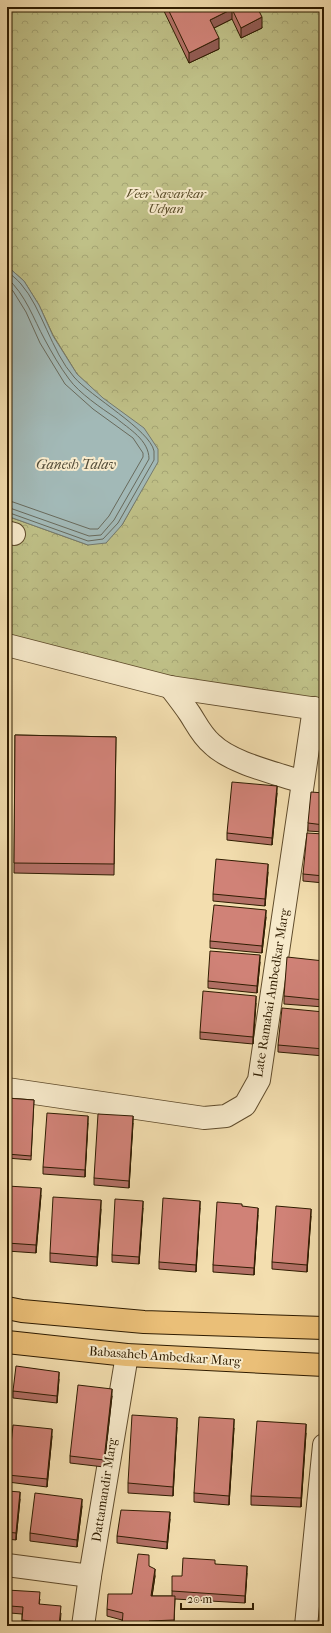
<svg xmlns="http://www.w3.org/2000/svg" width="331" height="1633" font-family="'IM FELL French Canon',serif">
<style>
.park{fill:url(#park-crowns);stroke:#776e44}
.water{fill:#a2b9b7;stroke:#747a6e}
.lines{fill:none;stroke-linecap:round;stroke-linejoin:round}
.shore{stroke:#686a5c;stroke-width:1}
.minor-casing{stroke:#604c2c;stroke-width:24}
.major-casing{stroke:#2f1c01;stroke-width:24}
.minor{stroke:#f7eacb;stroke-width:22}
.major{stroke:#eabf78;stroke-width:22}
.wall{fill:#b37066;stroke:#2f1c01}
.shaded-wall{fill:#925b53;stroke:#2f1c01}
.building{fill:#d08277;stroke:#2f1c01}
.labels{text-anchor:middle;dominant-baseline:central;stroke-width:4;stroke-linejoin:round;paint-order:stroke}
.park-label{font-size:13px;font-style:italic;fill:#5a4d29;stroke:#f7eacb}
.street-label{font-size:13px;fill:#2f1c01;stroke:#f7eacb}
.water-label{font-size:14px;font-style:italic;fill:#524b38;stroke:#f7eacb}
</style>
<defs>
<pattern id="park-crowns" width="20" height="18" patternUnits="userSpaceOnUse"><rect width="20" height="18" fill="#bfc087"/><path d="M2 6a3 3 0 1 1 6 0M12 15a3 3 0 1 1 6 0" fill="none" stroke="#a4a473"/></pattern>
</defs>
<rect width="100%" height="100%" fill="#f3deaf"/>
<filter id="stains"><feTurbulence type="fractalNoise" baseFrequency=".005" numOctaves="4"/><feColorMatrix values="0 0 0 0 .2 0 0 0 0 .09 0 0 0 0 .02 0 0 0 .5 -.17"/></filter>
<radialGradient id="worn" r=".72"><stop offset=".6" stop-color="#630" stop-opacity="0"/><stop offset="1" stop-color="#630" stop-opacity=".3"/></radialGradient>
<path class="park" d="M7,7H324V706L170,678L7,642V516L88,545L122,525L136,500L102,398L77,374L53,335L39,305L24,281L7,266Z"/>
<path class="water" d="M7,266L24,281L39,305L53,336L77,374L103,398L144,428L158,449V462L122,525L106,543L88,545L7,516Z"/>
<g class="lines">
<g class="shore">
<path d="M7,271C11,275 17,279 21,284C42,308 51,351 74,377C90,396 150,430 154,451C154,454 154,457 154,460L118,523L103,539L88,541L7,512"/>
<path d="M7,278C26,295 33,318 45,340C52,353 60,367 69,379C79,393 101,408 116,418C129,429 149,440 149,459L114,520L101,535L89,536L7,507"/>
<path d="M7,286L13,291L26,312L40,343L65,384L93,409L133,438L143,453V457L109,516L98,529H90L13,502L7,501"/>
</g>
<defs>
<g id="minor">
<path d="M7,532L14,534"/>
<path d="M7,645L170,687L324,710"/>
<path d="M170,687C177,696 184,705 190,714C197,725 202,736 212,744C231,763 276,773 302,782"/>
<path d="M7,1089L204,1118L226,1116L245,1105L259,1080L314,708"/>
<path d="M7,1565L90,1576"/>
<path d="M83,1626L90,1576L127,1355"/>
<path d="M306,1626L324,1445"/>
</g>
<g id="major">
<path d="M7,1308L22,1311L144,1322L324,1328"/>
<path d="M7,1342L127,1355L324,1365"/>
</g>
</defs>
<use href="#minor" class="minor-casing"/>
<use href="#major" class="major-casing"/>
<use href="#minor" class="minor"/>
<use href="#major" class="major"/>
</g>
<g class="wall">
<path d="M162,7H257L262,28L241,38L232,19L214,28L219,49L189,63Z"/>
<path d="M15,735L116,737L114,875L14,873Z"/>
<path d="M277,793L272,845L227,840V833Z"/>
<path d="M324,793V832L308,831V823Z"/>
<path d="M324,834V883L303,881V874Z"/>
<path d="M268,872L265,906L213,901V894Z"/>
<path d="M266,917L262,953L210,948V941Z"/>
<path d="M324,961V1007L284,1004V996Z"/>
<path d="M260,962L257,993L208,988V981Z"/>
<path d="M256,1003L253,1044L200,1039V1032Z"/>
<path d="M324,1012V1056L278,1052V1045Z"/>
<path d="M7,1098L34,1100L31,1160L7,1158Z"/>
<path d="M88,1123L85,1177L43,1174V1167Z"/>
<path d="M133,1123L129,1188L94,1185V1178Z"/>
<path d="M7,1186L41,1195L36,1253L7,1251Z"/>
<path d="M242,1206L258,1215L254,1275L213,1272V1265Z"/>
<path d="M143,1208L139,1264L112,1262V1255Z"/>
<path d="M200,1208L196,1272L159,1269V1262Z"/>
<path d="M101,1209L97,1266L50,1262V1253Z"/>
<path d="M311,1216L307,1272L272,1269V1262Z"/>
<path d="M324,1237V1274H322Z"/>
<path d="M59,1379L57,1403L13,1398V1391Z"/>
<path d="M112,1396L104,1467L70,1463V1456Z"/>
<path d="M177,1427L173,1496L128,1493V1483Z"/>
<path d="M234,1428L229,1505L194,1502V1493Z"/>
<path d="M306,1433L301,1507L251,1505V1496Z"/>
<path d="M52,1436L47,1487L8,1482V1475Z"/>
<path d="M7,1493L20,1499L16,1540L7,1539Z"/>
<path d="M82,1506L77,1547L30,1541V1533Z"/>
<path d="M170,1519L167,1549L117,1543V1536Z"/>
<path d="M215,1564L247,1573L245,1603L175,1599L174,1626H122V1620L107,1616V1609L132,1594L149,1566L155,1576L152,1596H172V1591L182,1576Z"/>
<path d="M7,1590L40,1599L39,1605L61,1613L60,1626H22V1614L10,1613L9,1626H7Z"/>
</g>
<g class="shaded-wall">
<path d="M232,9V19L210,30V20Z"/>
<path d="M262,17V28L241,38V28Z"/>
<path d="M219,38V49L189,63V53Z"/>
<path d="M277,786V793L272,845V838Z"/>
<path d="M268,864V872L265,906V899Z"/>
<path d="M266,910V917L262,953V946Z"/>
<path d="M260,955V962L257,993V986Z"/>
<path d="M256,996V1003L253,1044V1037Z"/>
<path d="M88,1116V1123L85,1177V1170Z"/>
<path d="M133,1116V1123L129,1188V1181Z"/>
<path d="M41,1188V1195L36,1253V1245Z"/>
<path d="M101,1200V1209L97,1266V1257Z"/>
<path d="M143,1201V1208L139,1264V1257Z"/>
<path d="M200,1201V1208L196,1272V1265Z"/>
<path d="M258,1208V1215L254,1275V1268Z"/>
<path d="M311,1209V1216L307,1272V1265Z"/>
<path d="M59,1372V1379L57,1403V1396Z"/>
<path d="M112,1389V1396L104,1467V1460Z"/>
<path d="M177,1418V1427L173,1496V1487Z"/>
<path d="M234,1419V1428L229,1505V1496Z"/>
<path d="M306,1424V1433L301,1507V1498Z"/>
<path d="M52,1429V1436L47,1487V1479Z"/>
<path d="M20,1492V1499L16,1540V1533Z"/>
<path d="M82,1499V1506L77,1547V1540Z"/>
<path d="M170,1512V1519L167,1549V1542Z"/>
<path d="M247,1566V1573L245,1603V1596Z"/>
<path d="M155,1569V1576L151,1603V1596Z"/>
</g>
<g class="building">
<path d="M167,7H257L262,17L241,28L232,9L210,20L219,38L189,53Z"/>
<path d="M15,735L116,737L114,864L14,863Z"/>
<path d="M232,782L277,786L272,838L227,833Z"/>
<path d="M311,792L324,793V825L308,823Z"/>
<path d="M307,833L324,834V876L303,874Z"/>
<path d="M216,859L268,864L265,899L213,894Z"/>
<path d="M214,905L266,910L262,946L210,941Z"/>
<path d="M210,951L260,955L257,986L208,981Z"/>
<path d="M287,957L324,961V1000L284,996Z"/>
<path d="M203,991L256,996L253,1037L200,1032Z"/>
<path d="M282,1008L324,1012V1049L278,1045Z"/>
<path d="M7,1098L34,1100L31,1156L7,1154Z"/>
<path d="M47,1113L88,1116L85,1170L43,1167Z"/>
<path d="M98,1114L133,1116L129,1181L94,1178Z"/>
<path d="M7,1186L41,1188L36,1245L7,1243Z"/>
<path d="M53,1197L101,1200L97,1257L50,1253Z"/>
<path d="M163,1198L200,1201L196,1265L159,1262Z"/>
<path d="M115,1199L143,1201L139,1257L112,1255Z"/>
<path d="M217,1202L242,1204V1206L258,1208L254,1268L213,1265Z"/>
<path d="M276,1206L311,1209L307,1265L272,1262Z"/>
<path d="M324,1237V1267H322Z"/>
<path d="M16,1366L59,1372L57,1396L13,1391Z"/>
<path d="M78,1385L112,1389L104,1460L70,1456Z"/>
<path d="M132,1415L177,1418L173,1487L128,1483Z"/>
<path d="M199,1417L234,1419L229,1496L194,1493Z"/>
<path d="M257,1421L306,1424L301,1498L251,1496Z"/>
<path d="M13,1425L52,1429L47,1479L8,1475Z"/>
<path d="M8,1491L20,1492L16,1533L7,1532V1493Z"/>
<path d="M35,1493L82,1499L77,1540L30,1533Z"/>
<path d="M121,1510L170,1512L167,1542L117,1536Z"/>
<path d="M138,1554L149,1555V1566L155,1569L151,1596H175L174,1620L149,1621V1626H122L123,1613L107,1609L108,1594H132Z"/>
<path d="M183,1558L215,1560V1564L247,1566L245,1596L172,1591V1576H182Z"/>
<path d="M7,1590L40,1592L39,1604L61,1606L59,1626L38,1625V1622L22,1620L23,1607L10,1606L8,1619H7Z"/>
</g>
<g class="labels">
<g class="park-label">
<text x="166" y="193">Veer Savarkar<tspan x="166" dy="15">Udyan</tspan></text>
</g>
<g class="street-label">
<text transform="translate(271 993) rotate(-81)">Late Ramabai Ambedkar Marg</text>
<text transform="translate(165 1356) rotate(4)">Babasaheb Ambedkar Marg</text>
<text transform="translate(104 1490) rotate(-81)">Dattamandir Marg</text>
</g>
<g class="water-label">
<text x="76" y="464">Ganesh Talav</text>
</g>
</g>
<rect width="331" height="1633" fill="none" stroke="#f3deaf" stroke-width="24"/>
<rect x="8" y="8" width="315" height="1617" fill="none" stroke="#2f1c01" stroke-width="2"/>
<rect x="12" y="12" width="307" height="1609" fill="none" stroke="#2f1c01"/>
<path d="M181 1603v6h72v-6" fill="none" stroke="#2f1c01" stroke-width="2"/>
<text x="187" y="1603" font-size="12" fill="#2f1c01" stroke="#f7eacb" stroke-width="3" paint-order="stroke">20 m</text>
<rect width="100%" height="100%" filter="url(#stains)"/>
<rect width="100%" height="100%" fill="url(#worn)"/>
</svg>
